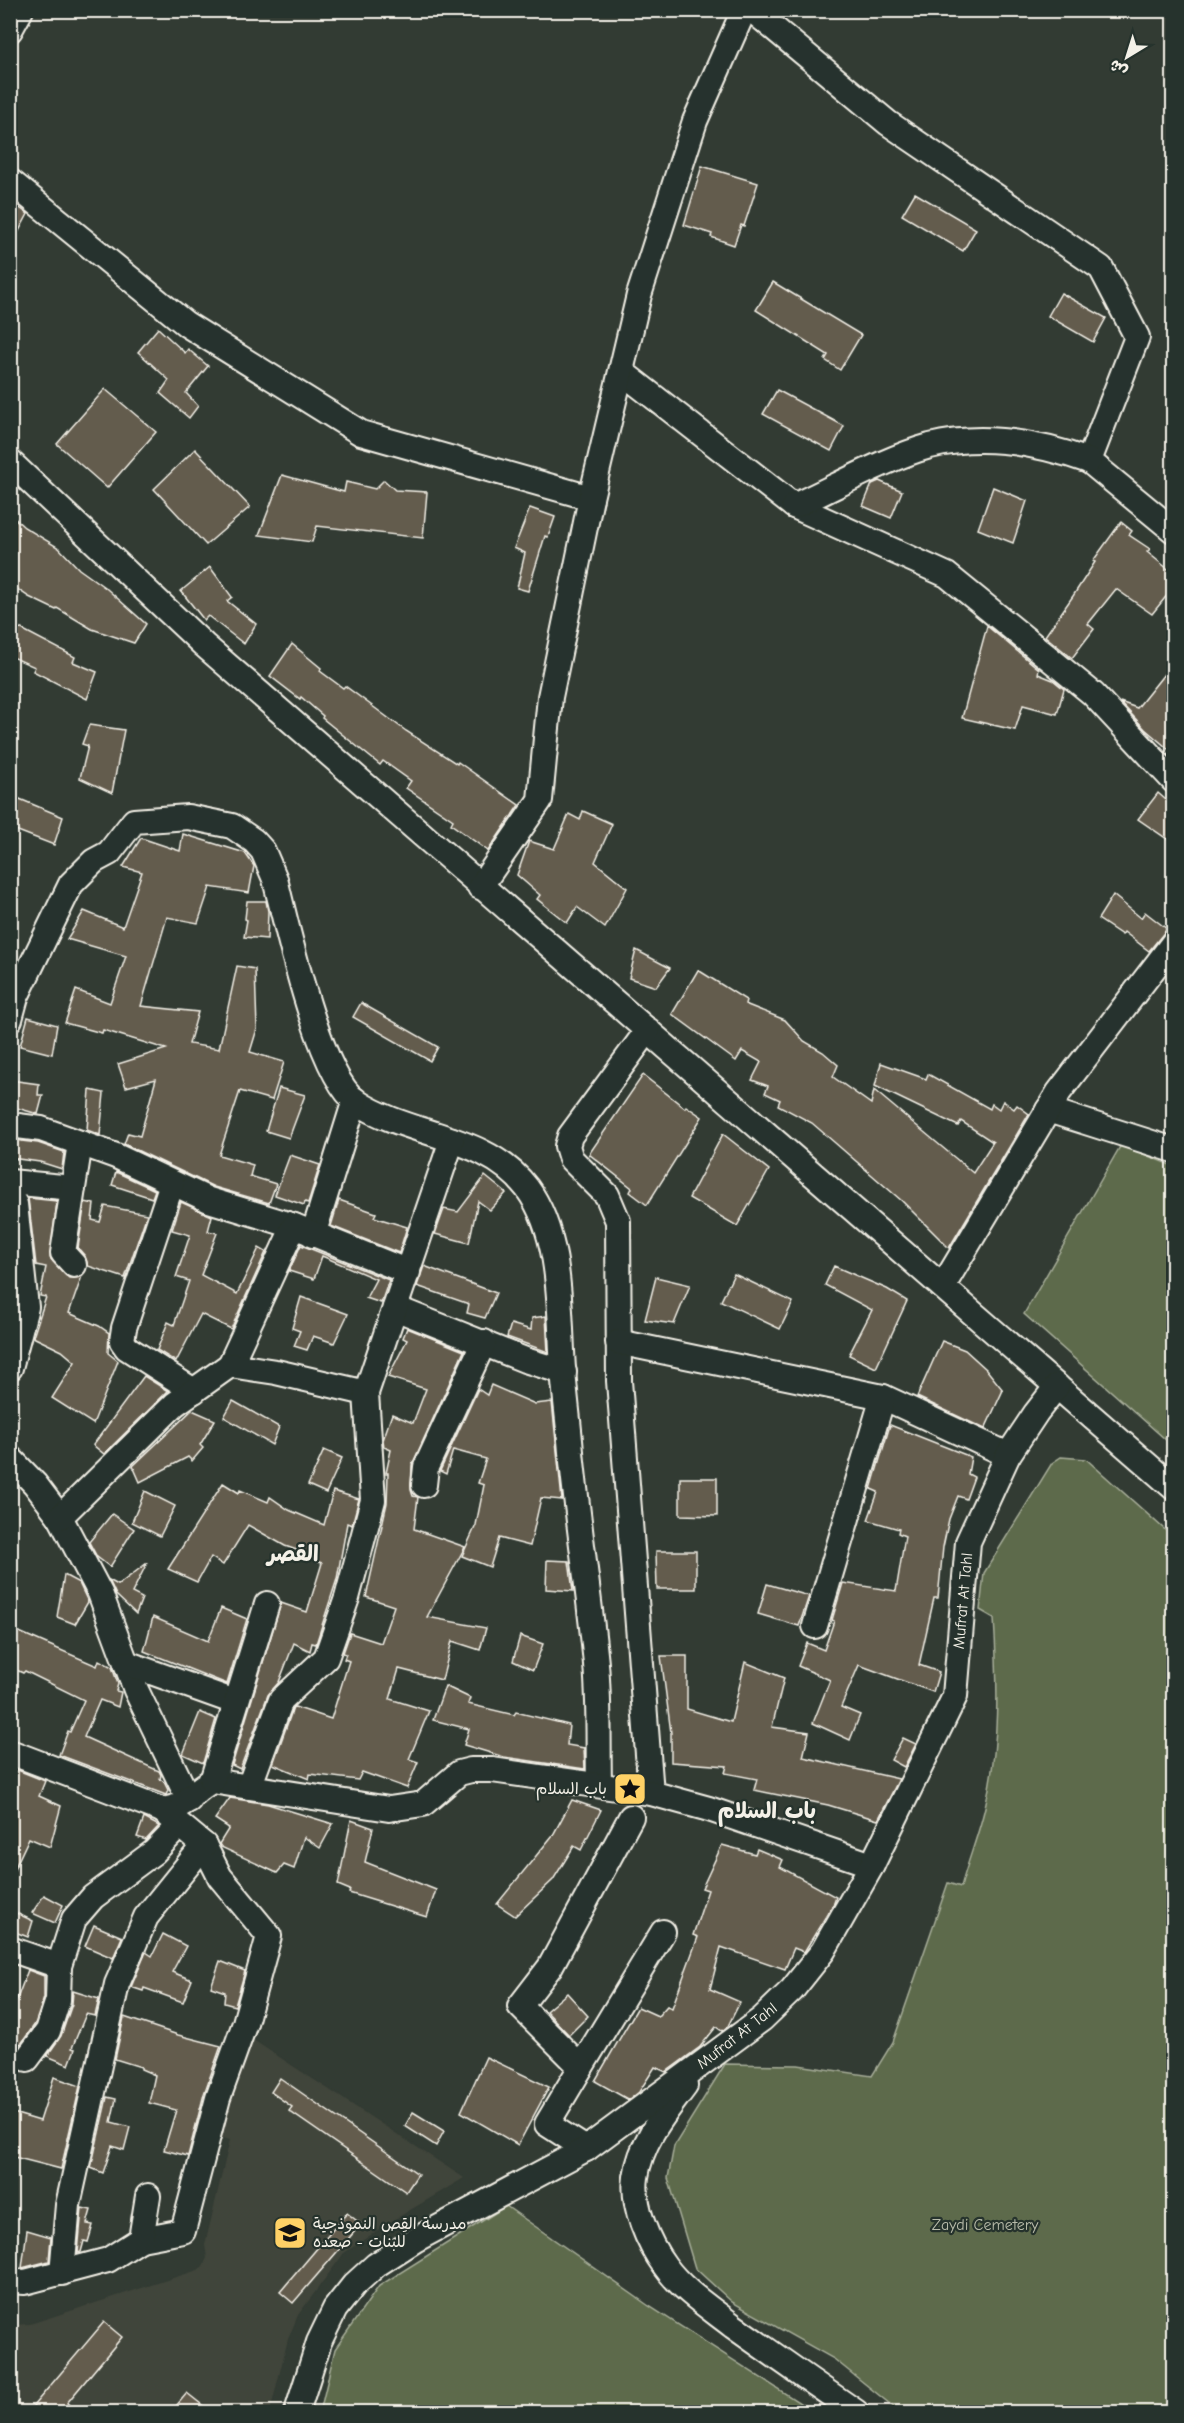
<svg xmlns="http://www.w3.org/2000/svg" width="1184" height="2423" font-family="'Comic Neue','Playpen Sans Arabic',sans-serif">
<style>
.built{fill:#41453b}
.green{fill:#5d6b4c;stroke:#a8ae9a;stroke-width:1.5}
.building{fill:#645b4d;stroke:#f4f1e8;stroke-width:1.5}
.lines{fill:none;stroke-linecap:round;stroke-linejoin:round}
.minor-casing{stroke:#f4f1e8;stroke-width:28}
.minor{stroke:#26332d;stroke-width:24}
.labels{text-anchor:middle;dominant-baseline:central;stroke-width:4.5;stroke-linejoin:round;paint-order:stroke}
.street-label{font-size:16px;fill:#f4f1e8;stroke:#26332d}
.poi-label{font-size:16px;fill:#f4f1e8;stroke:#26332d;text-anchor:end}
.park-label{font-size:16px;fill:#b8bbaa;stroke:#26332d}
.district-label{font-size:22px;font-weight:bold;fill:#f4f1e8;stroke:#26332d}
</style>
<rect width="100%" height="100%" fill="#323b33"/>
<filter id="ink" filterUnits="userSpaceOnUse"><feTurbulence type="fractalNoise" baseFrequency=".0167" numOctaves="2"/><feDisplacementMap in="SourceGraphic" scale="12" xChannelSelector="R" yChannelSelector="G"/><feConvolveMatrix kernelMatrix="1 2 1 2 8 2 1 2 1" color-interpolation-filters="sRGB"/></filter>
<g filter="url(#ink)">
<path class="built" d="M250,2038L464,2178L390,2222L344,2253L298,2315L288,2339L270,2412H11L10,2325L30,2324L198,2270L203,2266L207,2258L205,2245L230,2140L220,2137Z"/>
<g class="green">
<path d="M1121,1145L1173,1166V1446L1024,1314Z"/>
<path d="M1061,1457L1086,1459L1173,1537V2412H900L834,2359L732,2302L695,2268L668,2178L674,2146L725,2064L798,2065L872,2076L893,2042L948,1883L961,1887C968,1860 979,1834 985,1807C1000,1745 998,1682 994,1618L980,1610L984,1573L1052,1463Z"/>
<path d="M506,2206L649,2306L814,2412H320L335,2349L379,2286Z"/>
</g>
<g class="building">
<path d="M702,166L758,183L744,226L741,225L734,245L711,237L712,234L684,225Z"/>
<path d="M915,193L976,229L963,251L902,215Z"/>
<path d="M10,201L28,214L10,248Z"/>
<path d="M773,282L861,335L840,370L825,360L828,355L756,310Z"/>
<path d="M1061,293L1106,318L1093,342L1048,316Z"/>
<path d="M158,328L185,353L188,349L208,366L186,393L198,406L189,418L160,393L169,380L138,352Z"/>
<path d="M105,389L156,432L107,488L57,444Z"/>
<path d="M777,390L844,426L831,451L763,414Z"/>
<path d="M195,449L250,507L206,545L154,489Z"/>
<path d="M282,475L344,492L346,482L375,489L384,480L395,490L427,492L423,538L317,526L312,542L259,535Z"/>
<path d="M879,481L902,491L891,518L863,506L872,484Z"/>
<path d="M993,487L1027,501L1013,543L978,529Z"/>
<path d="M530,508L555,517L548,537L545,536L528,591L517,588L525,553L514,548Z"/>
<path d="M10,514L24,527L59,548L79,569L107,589L146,624L134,643L92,629L57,608L56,610L29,597L10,584Z"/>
<path d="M1121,522L1132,531L1129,535L1150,549L1147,552L1173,573V588L1152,614L1116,589L1088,624L1094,629L1072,658L1045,636L1073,596L1095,562L1093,561Z"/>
<path d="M210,567L232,597L227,601L256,624L244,644L208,616L204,620L181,591Z"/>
<path d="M10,623L75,657L73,662L97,672L87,699L33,671L35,667L10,656Z"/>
<path d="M987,626L1039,669L1038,674L1053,680L1064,689L1057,714L1023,705L1015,730L962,718Z"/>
<path d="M292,644L321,668L320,671L343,688L345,686L406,731L457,764L458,762L519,805L488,851L451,824L453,820L406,788L411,781L383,761L380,765L322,718L323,716L301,697L300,699L270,676Z"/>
<path d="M1173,663V753L1145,729L1120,702L1137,708Z"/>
<path d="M89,725L124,730L112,793L80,778L88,746L82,744Z"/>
<path d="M1158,793L1173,806V843L1138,819Z"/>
<path d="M10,795L63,817L54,845L10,828Z"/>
<path d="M583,811L612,824L595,862L627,888L605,928L577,907L567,923L537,899L540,895L517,875L529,841L554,849L569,814L580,820Z"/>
<path d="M183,834L245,853L254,866L249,893L210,887L198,923L167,917L141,1006L198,1012L189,1044L219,1049L237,966L255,969L257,1029L250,1052L284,1062L272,1100L240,1091L219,1155L253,1165L250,1176L276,1184L269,1203L214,1187L124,1144L128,1133L140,1136L156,1079L126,1087L118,1064L166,1049L103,1030L102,1033L65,1023L76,990L110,1003L126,956L67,939L84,911L123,927L142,872L123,867L141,838L180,851Z"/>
<path d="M1113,895L1141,918L1145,912L1167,929L1149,951L1124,932L1122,935L1098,919Z"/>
<path d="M247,901H266L268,911L267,939L244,937L247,920L245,919Z"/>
<path d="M636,950L670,968L656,987L629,978Z"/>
<path d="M698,970L746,1000L745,1004L785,1020L804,1041L823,1052L838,1065L833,1077L871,1104L874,1090L973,1173L993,1142L961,1121L958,1126L875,1086L881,1063L926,1079L928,1074L990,1109L992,1104L999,1109L1003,1101L1014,1109L1017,1105L1029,1114L949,1248L902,1201L812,1123L778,1105L780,1100L765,1093L768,1086L752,1080L761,1062L742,1051L736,1061L672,1014Z"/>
<path d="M361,1003L438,1047L430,1061L353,1017Z"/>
<path d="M28,1017L57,1025L52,1054L20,1046Z"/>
<path d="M643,1075L685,1108L686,1106L702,1117L647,1205L630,1192L632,1188L589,1154Z"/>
<path d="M10,1080L39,1084L38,1095H43L38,1114L10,1106Z"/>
<path d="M279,1088L305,1095L289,1138L266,1131Z"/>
<path d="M90,1090L104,1093L100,1135L87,1130Z"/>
<path d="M723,1134L769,1170L737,1226L689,1198Z"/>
<path d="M13,1140L38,1143L64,1152L62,1169L40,1162L11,1158Z"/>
<path d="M290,1155L320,1165L308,1203L305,1202L304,1205L275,1195Z"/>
<path d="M116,1172L155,1190L152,1198L112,1185Z"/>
<path d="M485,1176L506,1193L490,1210L478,1201L469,1243L435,1234L444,1209L458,1212Z"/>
<path d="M28,1198L57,1201L50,1258L69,1278L82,1276L69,1313L99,1326L109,1333L108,1353L118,1361L93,1424L52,1398L75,1362L62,1351L33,1337L46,1297L40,1296L46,1267L36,1265Z"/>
<path d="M339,1200L376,1213L374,1217L407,1227L399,1253L331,1226Z"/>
<path d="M85,1202L94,1204L92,1220L100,1222L105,1206L147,1214L125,1278L88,1266L85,1256L78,1248Z"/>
<path d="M181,1202L212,1216L208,1231L217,1233L201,1275L237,1294L259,1248L266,1252L231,1329L201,1314L176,1362L157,1350L168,1322L174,1325L189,1281L176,1277L190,1235L172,1230Z"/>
<path d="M301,1245L389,1280L381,1303L366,1298L376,1279L322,1256L314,1279L289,1271Z"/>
<path d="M424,1266L496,1293L485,1318L467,1313L469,1304L417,1286Z"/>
<path d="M834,1266L887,1289L907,1301L876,1368L849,1355L872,1310L825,1285Z"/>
<path d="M734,1274L793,1302L780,1329L721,1301Z"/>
<path d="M656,1277L690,1285L674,1324L645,1320Z"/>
<path d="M301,1297L348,1314L334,1343L313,1336L307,1350L294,1346L300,1331L292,1328Z"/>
<path d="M546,1316L548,1352L507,1337L511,1324L531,1330L532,1318Z"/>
<path d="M407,1328L464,1351L412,1465L411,1490L413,1496L418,1497L414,1529L465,1547L427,1617L486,1628L480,1650L452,1641L442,1680L399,1669L390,1699L429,1711L409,1759L418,1762L407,1788L362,1772L358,1780L310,1774L309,1779L273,1764L293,1708L295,1707L331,1719L349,1661L344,1659L346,1654L343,1653L350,1633L381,1643L394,1606L366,1597L387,1503L388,1473H386L391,1450L384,1447L383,1440L392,1414L413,1423L426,1389L388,1377L407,1340L403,1338Z"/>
<path d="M942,1341L965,1350L986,1369L1003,1390L985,1429L917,1397Z"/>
<path d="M144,1376L168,1391L104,1454L93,1445Z"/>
<path d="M491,1385L535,1404L552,1402L562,1500L541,1498L530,1546L499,1538L490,1567L462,1556L476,1525L484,1485L478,1483L486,1459L453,1450L446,1474L440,1471L478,1389L487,1395Z"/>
<path d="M233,1401L279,1427L272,1445L224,1417Z"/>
<path d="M192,1410L215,1420L200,1445L203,1448L192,1461L188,1457L140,1482L133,1466Z"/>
<path d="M890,1425L971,1457L968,1474L974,1477L966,1499L958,1496L949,1519L943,1547L938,1598H934L919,1665L939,1672L933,1692L859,1665L841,1707L860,1715L850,1740L813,1723L830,1680L798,1666L807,1643L824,1650L834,1621L832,1620L843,1583L896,1591L905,1536L898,1533L899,1529L868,1520L878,1492L871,1489Z"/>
<path d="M324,1450L342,1458L326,1493L308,1485Z"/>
<path d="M680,1478H717V1516L680,1515Z"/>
<path d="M223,1483L239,1493L240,1490L268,1502L270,1497L289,1510L324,1525L333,1491L359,1499L352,1525L347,1523L337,1579L316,1644L312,1643L310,1651L294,1643L279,1682L268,1695L240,1769L232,1765L281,1603L307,1612L322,1563L313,1560L314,1556L285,1546L248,1525L223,1565L211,1557L197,1582L168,1569Z"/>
<path d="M145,1491L175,1506L160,1536L132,1522Z"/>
<path d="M112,1514L134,1529L110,1567L97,1557L89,1542Z"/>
<path d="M656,1551H696V1589H657Z"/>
<path d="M547,1560L569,1561L573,1591L546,1589Z"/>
<path d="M147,1563L132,1593L142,1598L136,1614L116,1595L109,1580L118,1585Z"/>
<path d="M64,1575L79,1583L88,1602L75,1624L57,1617Z"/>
<path d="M767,1584L809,1596L799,1626L758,1614Z"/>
<path d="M221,1608L247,1619L227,1684L144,1651L153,1617L208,1641Z"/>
<path d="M10,1628L97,1666L99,1660L112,1667L118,1684L116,1691L121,1692L118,1707L100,1700L84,1737L159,1771L161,1775L160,1779L164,1782L168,1790L166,1795L59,1755L68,1731L70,1732L84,1700L25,1671L23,1673L10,1667Z"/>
<path d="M520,1636L543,1644L533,1670L513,1661Z"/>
<path d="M661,1656H687V1709L731,1722L745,1662L784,1678L772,1727L809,1732L803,1757L899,1779L878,1820L828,1805L754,1790L757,1779L725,1773L727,1766L671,1762V1733Z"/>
<path d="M445,1686L470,1698L468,1704L514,1715L516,1712L569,1725L567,1745L584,1748L585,1769L504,1757L464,1745L469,1729L433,1720Z"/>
<path d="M200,1712L216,1719L203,1763L183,1754Z"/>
<path d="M903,1738L916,1744L904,1767L891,1760Z"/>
<path d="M10,1767L45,1781L39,1796L61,1806L50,1847L29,1838L10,1878Z"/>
<path d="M230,1798L268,1804L333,1824L320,1848L304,1837L294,1869L284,1865L277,1873L221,1847L219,1844L229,1828L215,1819Z"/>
<path d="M572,1800L601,1810L581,1850L574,1846L553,1880L515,1916L497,1904L553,1835Z"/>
<path d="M144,1818L159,1826L146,1840L137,1837Z"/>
<path d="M351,1820L373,1828L365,1862L436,1890L427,1917L349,1893L350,1890L338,1885Z"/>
<path d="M722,1845L755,1854L757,1849L783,1860L780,1867L836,1897L834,1903L804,1952L794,1948L785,1969L721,1947L710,1989L740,2002L728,2026L722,2031L716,2027L700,2047L666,2072L655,2067L639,2092L629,2100L595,2081L638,2007L658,2016L667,2006L672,2008L698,1937L693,1935L708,1890L702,1888Z"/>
<path d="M44,1895L63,1905L55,1923L32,1913Z"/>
<path d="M10,1910L33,1921L28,1937L10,1930Z"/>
<path d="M94,1925L122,1937L113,1958L85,1946Z"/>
<path d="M163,1934L186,1946L172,1972L192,1980L183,2002L144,1988L143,1991L131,1987L146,1952L152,1956Z"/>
<path d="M220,1961L245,1971L235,2006L224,2003L225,1992L211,1987Z"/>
<path d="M28,1970L44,1976V1998L35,2024L21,2044L10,2039V2017Z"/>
<path d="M73,1991L99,1999L95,2016L86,2014L72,2048L75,2049L69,2065L47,2056L61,2036L72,2004Z"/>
<path d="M567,1993L588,2016L569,2035L546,2011Z"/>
<path d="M124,2017L178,2035L221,2046L204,2094L188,2156L164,2150L176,2110L149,2103L155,2075L141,2069V2067L115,2059Z"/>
<path d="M486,2057L549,2087L518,2145L461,2112Z"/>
<path d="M54,2077L80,2086L61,2169L10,2156V2112L40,2121Z"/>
<path d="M280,2078L418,2174L406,2192L289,2111L292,2107L271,2092Z"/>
<path d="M107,2097L116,2099L111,2122L130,2127L124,2150L112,2146L103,2173L91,2168Z"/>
<path d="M413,2112L444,2131L436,2146L405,2126Z"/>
<path d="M82,2208L91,2210L87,2224L93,2225L88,2242L84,2241L81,2252L78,2253Z"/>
<path d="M347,2213L361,2224L293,2303L280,2292Z"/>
<path d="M27,2230L51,2237L49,2261L22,2268Z"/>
<path d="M104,2322L122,2337L67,2403L78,2412H28Z"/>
<path d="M187,2393L211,2412H171Z"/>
</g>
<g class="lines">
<defs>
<g id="minor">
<path d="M752,10L888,123L1101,268L1137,337L1089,461L1174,531"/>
<path d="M10,30L21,10"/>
<path d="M10,181L186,324L361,433L591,498"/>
<path d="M622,372L794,506L947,575L1093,694L1174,781"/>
<path d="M10,462L204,645L1174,1488"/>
<path d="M794,506C836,487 886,458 930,446C983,433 1039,443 1089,461"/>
<path d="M480,887L540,800L550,697L591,498L639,295L695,121L744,10"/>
<path d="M10,1019L16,997L71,884L94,861L109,853L134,821L188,817L232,826L254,841L263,851L275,879C287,926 319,1076 357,1102C410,1137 486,1134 527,1188C563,1237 559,1311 563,1369C565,1397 569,1425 571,1452C578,1520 588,1587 595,1654C600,1697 598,1741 599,1785"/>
<path d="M648,1030L570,1136L567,1146L571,1159L607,1195L618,1221L619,1381L651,1793"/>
<path d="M1048,1110L1174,1150"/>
<path d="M10,1125L41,1129L80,1143L116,1156L209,1200L294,1226"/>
<path d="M10,1182L73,1188"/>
<path d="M172,1183L124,1328L122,1341L127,1348L194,1391"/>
<path d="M10,1196L15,1204L26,1307L10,1368"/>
<path d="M313,1235L355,1100"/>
<path d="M74,1265L63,1253L80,1143"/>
<path d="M943,1286L1059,1092L1174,942"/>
<path d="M395,1308L525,1360L564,1372"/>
<path d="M618,1342L883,1397L1008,1455"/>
<path d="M230,1365L294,1226L408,1272"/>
<path d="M10,1458L35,1484L60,1517L100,1593L136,1690L189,1800"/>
<path d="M424,1485L426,1467L484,1342"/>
<path d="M60,1517L175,1404L230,1365L276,1372L366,1393"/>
<path d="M815,1626L883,1397"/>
<path d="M126,1663L235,1702"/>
<path d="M10,1752L162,1810C192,1806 188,1793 212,1781L389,1809L423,1804L459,1773L471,1770H492L651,1793L709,1809L872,1865"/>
<path d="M212,1781L267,1604"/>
<path d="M249,1787L281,1700L326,1658L347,1598L373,1500L366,1393L452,1140"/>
<path d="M10,1949L59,1966"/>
<path d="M27,2059L48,2031L58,2000L59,1966L74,1919L93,1897L154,1852L179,1826"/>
<path d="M581,2067L663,1932"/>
<path d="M685,2086C665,2113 641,2141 636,2177C632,2206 648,2243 665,2266C682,2290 710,2308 733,2326C774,2355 815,2384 856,2412"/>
<path d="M586,2149L547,2124L581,2067L520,2006L550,1967L631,1817"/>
<path d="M141,2239L183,2231L218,2098L245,2023L269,1936L220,1877L204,1845"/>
<path d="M62,2273L68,2205L117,1984L146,1917L204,1845L162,1810"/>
<path d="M10,2281L25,2282L108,2260L141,2239L148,2196"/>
<path d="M297,2412L319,2342L335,2309L354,2285L376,2265L415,2240L586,2149L762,2019L792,1990L823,1951L872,1865L955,1696L968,1542L1008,1455L1036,1413L1057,1386"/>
</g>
</defs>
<use href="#minor" class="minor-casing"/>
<use href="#minor" class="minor"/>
</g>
</g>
<defs>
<symbol id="sight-square" viewBox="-11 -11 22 22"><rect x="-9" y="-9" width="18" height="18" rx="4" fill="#ffd166" stroke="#26332d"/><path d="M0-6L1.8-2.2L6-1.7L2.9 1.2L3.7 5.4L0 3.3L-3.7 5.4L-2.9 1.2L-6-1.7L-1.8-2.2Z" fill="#111"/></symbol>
<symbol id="school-square" viewBox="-11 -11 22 22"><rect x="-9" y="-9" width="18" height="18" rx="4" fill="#ffd166" stroke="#26332d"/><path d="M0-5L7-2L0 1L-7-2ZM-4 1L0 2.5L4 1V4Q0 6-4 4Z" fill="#111"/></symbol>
</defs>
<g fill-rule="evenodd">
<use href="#sight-square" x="611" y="1770" width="38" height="38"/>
<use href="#school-square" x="271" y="2214" width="38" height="38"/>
</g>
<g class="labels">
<g class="street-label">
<text transform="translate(963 1601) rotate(-85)">Mufrat At Tahl</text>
<text transform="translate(737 2036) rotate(-38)">Mufrat At Tahl</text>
</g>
<g class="poi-label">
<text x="607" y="1789">باب السلام</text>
<text x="313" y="2224" text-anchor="start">مدرسة القِص النموذجية<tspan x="313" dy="18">للبنات - صعده</tspan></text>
</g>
<g class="park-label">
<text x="985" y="2225">Zaydi Cemetery</text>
</g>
<g class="district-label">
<text x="293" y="1554">القصر</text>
<text x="767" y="1811">باب السلام</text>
</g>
</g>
<rect width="1184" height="2423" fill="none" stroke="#26332d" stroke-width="36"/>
<rect x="18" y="18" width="1148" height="2387" fill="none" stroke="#f4f1e8" stroke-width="2" filter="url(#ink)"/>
<g transform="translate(1127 57) rotate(218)" stroke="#26332d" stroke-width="4.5" paint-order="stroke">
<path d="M0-4.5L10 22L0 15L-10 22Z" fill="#f4f1e8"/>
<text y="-9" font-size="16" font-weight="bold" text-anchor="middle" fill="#f4f1e8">ش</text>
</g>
</svg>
